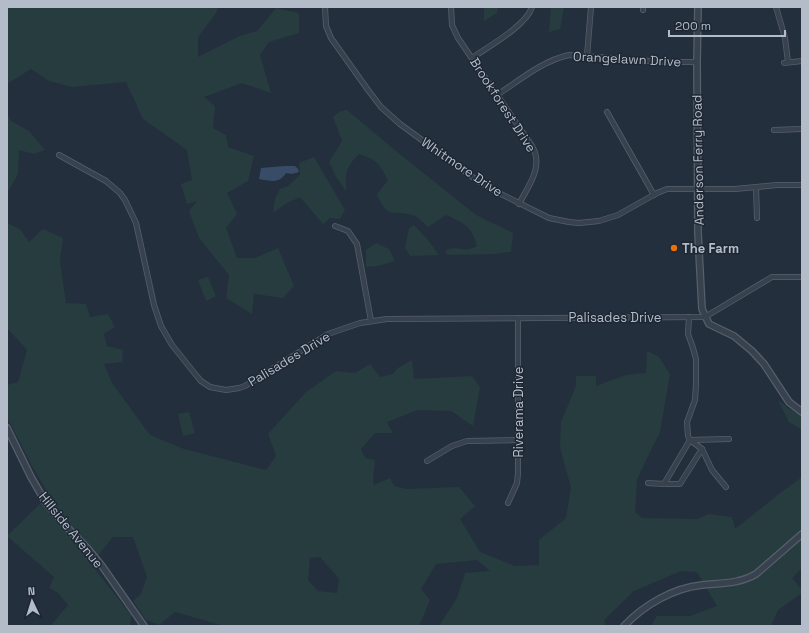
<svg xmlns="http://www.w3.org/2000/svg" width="809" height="633" font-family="'Space Grotesk',sans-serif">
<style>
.green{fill:#263c3f;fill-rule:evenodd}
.water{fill:#394c67}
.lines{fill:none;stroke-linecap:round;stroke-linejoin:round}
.minor-casing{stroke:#565f6c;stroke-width:6}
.tertiary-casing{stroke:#565f6c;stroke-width:8}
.minor{stroke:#38414e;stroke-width:4.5}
.tertiary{stroke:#38414e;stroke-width:5.5}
.food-dot{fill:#e8710a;stroke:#1d2633;stroke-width:1.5}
.labels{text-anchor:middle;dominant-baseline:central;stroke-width:3;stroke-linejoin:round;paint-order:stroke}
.street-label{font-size:13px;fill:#b4bcc9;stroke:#1d2633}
.poi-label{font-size:13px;font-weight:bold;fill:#b4bcc9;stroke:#1d2633;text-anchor:start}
</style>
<rect width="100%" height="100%" fill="#242f3e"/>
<g class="green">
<path d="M7,7H218L216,13L198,37V57L240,36L257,31L276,8L299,13V33L269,42L260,55L271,93L242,83L204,97L215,106L213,128L226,135L228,147L254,156L248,181L227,193L237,214L226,228L237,258H255L278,248L294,286L283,298L254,294L252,314L226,298L229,275L199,238L189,211L197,201L187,204L181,184L192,180L187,150L143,119L126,82L72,87L49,81L31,69L7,84Z"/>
<path d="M484,7H498L497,13L484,21Z"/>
<path d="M551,7H564L560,29L549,32Z"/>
<path d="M347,110L396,151L476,215L513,233L511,252L494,254L448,255L445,251C458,244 463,254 477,246C471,225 465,224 446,215L428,227C424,224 419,217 413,215C393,210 387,220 377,194L388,180C379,163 377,160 359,154C345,168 346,172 346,191L336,177L329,162L342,141L333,117L339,112Z"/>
<path d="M7,113L11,121L29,131L45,150L34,154L19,150L18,174L7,193Z"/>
<path d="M314,157L345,210L340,219L330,218L323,224L300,197L285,204L273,213L275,199L280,189L288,186L300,175L299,163Z"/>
<path d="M7,223L20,229L29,242L43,229L63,238L60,261L66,303L86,304L90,317L108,314L115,327L104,334L107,346L123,350L122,362L104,364L112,383L150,435L184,449L266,470L276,456L268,434L306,392L336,371L355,373L370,364L380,377L393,374L398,368L412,360L414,379L472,376L480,387L473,426L451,411L418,410L387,422L393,433H375L361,449L365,458L375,460L373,481L374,485L390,478L394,486L406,489L459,487L475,506L460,519L480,552L515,566L539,565V540L566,518L571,488L560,448L561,422L576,386V376H596V386L626,375L646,373L647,351L659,357L670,374L660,432L637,479L635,512L642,518L697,519L709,514L732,517L735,529L779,494L802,477V568L792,578L802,590V593L778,610L771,626H651L657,616H690L717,606L697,572L681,571L634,591L604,620L606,626H439L457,598L465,573L490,571L477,560L436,564L421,589L430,600L419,626H224L175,612L159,625L146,620L133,601L141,594L147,577L133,537H113L91,564L131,615L130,626H50L68,605L58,593L49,588L54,577L7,536L49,495L31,464L7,417V385L18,382L27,350L7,328ZM320,557L339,579L337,593L318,591L308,580L310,558Z"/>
<path d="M414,225L428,240L439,255L410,256L405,248L409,228Z"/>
<path d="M376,243L389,249L395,261L378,266L366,267V250Z"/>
<path d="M208,277L216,296L206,301L198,280Z"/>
<path d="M778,400L789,409L802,410V430L789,422Z"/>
<path d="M189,412L195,433L183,436L178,414Z"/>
</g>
<path class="water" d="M285,166H295L298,169L299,172L292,174L286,173C279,184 271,181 259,179L261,168Z"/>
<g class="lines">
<defs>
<g id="minor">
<path d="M325,7L326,26L331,38L368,90L381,107L400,124L478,181L493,190L549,218L569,222L579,223L599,221L618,215L657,193L667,189H735L777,185H802"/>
<path d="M451,7L452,25L458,38L532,146C544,166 529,185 519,204"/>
<path d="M643,7V10"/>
<path d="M776,7L785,38L788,62"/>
<path d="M587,56L591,7"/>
<path d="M472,58C489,46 526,26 532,7"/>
<path d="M784,63L802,61"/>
<path d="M497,95C520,80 542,61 569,55L664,62H697"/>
<path d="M607,112L654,195"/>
<path d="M774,130L802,129"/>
<path d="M59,155L106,181L120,193L125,200L136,223L154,305L161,326L172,345L196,375L201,381L210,387L226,390L239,388L245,386L328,334L360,323L387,319L705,317L772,277H802"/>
<path d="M756,187L757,218"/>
<path d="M335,226L348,231L357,244L371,321"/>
<path d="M689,317L688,334L693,348L696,359V384L695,400L687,422L688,436L690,440L702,449L712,470L726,487"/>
<path d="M702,449L680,484H664L690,440L729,439"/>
<path d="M427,461L452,446L467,441L518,440"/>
<path d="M648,483L664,484"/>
<path d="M508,503L517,483L518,473V318"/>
</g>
<g id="tertiary">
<path d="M698,7L697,62L698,233L702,309L709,324L734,336L752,351L764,364L789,402L802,412"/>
<path d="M7,428L31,477L46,503L63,523L88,549L102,566L144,626"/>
<path d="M624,626C644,605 673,588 702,585C721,583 739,584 756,574L802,534"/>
</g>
</defs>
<use href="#minor" class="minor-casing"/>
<use href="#tertiary" class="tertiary-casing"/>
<use href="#minor" class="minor"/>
<use href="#tertiary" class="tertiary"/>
</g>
<circle class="food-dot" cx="674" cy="248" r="4"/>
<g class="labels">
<g class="street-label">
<text transform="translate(627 59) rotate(3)">Orangelawn Drive</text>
<text transform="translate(503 105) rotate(57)">Brookforest Drive</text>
<text transform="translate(698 160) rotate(-91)">Anderson Ferry Road</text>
<text transform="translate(462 167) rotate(34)">Whitmore Drive</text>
<text x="615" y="317">Palisades Drive</text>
<text transform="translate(289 359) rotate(-31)">Palisades Drive</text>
<text transform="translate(518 412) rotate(-90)">Riverama Drive</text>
<text transform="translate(71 530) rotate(51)">Hillside Avenue</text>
</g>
<g class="poi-label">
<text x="682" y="248">The Farm</text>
</g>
</g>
<rect width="809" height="633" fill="none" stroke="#b4bcc9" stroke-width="16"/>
<g transform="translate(32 601) rotate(356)" stroke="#1d2633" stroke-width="3" paint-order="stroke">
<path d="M0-3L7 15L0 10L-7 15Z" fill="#b4bcc9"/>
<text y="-6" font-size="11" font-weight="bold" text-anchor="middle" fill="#b4bcc9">N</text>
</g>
<path d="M669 30v6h116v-6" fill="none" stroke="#b4bcc9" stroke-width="2"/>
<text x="675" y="30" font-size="12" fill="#b4bcc9" stroke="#1d2633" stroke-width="3" paint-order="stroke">200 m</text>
</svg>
